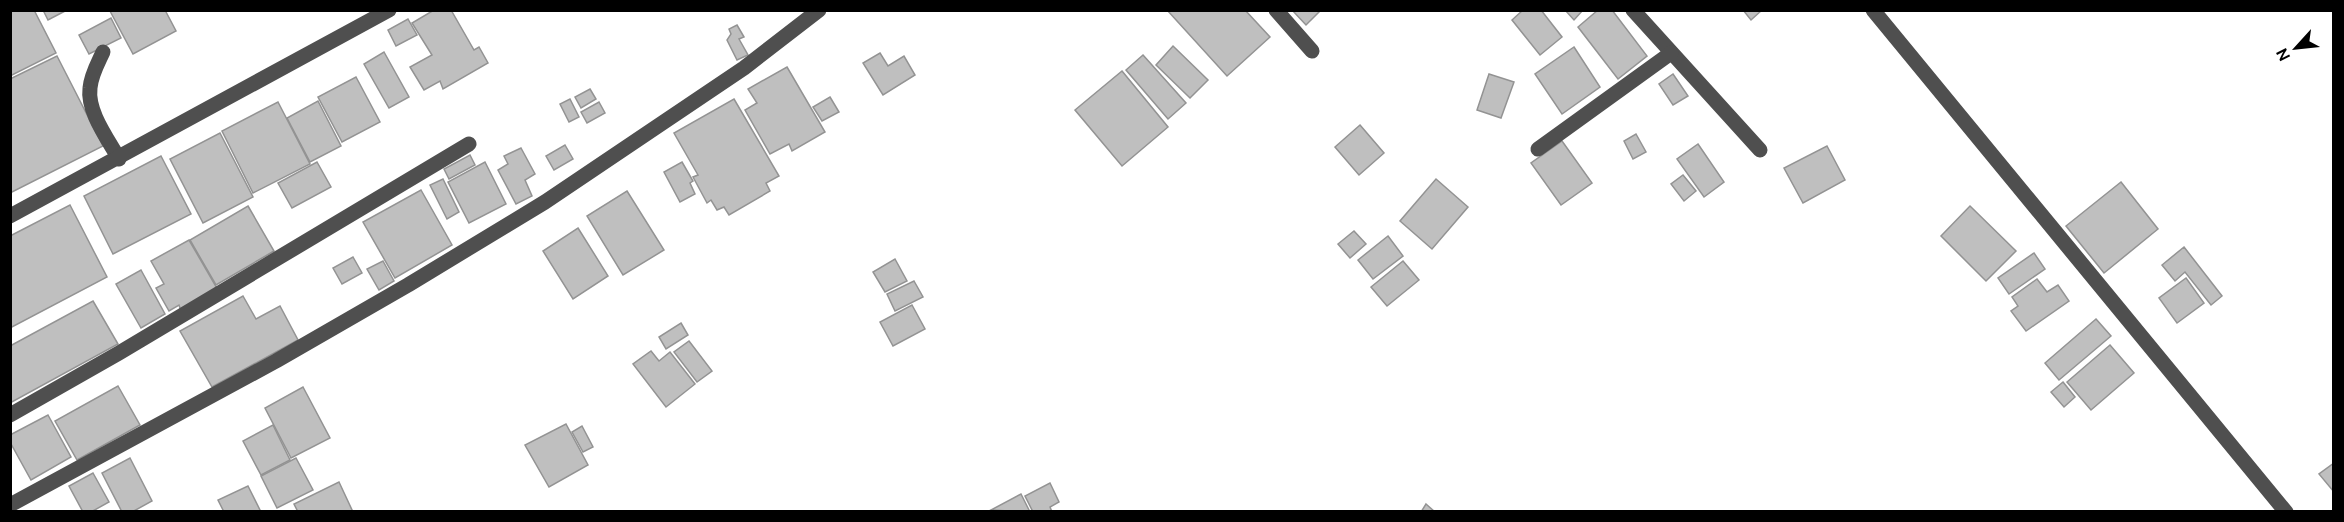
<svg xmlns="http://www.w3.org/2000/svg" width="2344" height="522" font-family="Ubuntu,sans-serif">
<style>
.building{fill:#bfbfbf;stroke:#939393;stroke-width:1.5}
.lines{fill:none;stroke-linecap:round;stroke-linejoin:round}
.minor{stroke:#4f4f4f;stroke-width:15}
</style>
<rect width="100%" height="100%" fill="#fff"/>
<g class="building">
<path d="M10,10H34L56,53L10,76Z"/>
<path d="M43,10H67L48,20Z"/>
<path d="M165,10L176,31L133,54L110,11Z"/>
<path d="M434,10H451L474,50L479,47L488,63L443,89L440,81L424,90L410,67L432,55L412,23Z"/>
<path d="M1167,10H1245L1270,37L1227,76Z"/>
<path d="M1292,10H1321L1306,25Z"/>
<path d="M1523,10H1541L1562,37L1540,55L1512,20Z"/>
<path d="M1565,10H1583L1574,20Z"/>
<path d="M1598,10H1612L1647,56L1618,79L1578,27Z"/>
<path d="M1743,10H1762L1751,20Z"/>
<path d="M111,18L121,38L89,54L79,35Z"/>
<path d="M408,19L417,35L396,46L388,30Z"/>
<path d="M737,25L744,37L739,39L748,55L737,60L727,40L731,34L729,29Z"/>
<path d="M1173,46L1208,80L1190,98L1156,65Z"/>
<path d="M1574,47L1600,87L1562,114L1535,74Z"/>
<path d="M384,52L409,97L389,108L364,64Z"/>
<path d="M880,53L888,66L904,56L915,75L883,95L863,63Z"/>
<path d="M1143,55L1186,103L1168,119L1126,70Z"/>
<path d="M57,56L103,146L10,193V79Z"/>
<path d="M787,67L825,132L792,151L789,144L770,154L745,110L757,103L748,89Z"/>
<path d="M1122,71L1168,127L1122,166L1075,110Z"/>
<path d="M1489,74L1514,82L1501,118L1477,110Z"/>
<path d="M1673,74L1688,96L1673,105L1659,84Z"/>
<path d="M356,77L380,122L342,142L318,97Z"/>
<path d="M590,89L596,99L581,108L575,97Z"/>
<path d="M830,97L839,112L822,121L813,107Z"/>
<path d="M570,99L579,117L569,122L560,104Z"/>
<path d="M734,99L779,176L766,183L770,191L729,215L724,207L717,210L711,200L707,203L693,177L698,175L674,133Z"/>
<path d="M318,101L341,146L310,162L287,118Z"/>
<path d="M278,102L310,164L253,193L222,131Z"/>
<path d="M599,102L605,113L587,123L581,112Z"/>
<path d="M1360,125L1384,153L1359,175L1335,147Z"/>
<path d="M220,133L253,197L203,223L170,159Z"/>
<path d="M1636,134L1646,152L1633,159L1624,141Z"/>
<path d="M1562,141L1592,183L1561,205L1531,163Z"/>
<path d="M1698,144L1724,182L1704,197L1677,159Z"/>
<path d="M565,145L573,159L554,170L546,156Z"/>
<path d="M1827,146L1845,180L1803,203L1784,168Z"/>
<path d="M521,148L535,174L525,180L532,196L516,204L498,170L508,164L504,156Z"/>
<path d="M470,155L475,165L449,179L444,169Z"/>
<path d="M161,156L191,214L113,254L84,196Z"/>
<path d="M317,162L331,187L292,208L278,183Z"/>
<path d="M485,162L506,204L469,223L448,182Z"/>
<path d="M682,162L693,181L690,183L695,194L680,202L664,172Z"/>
<path d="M1683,175L1696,191L1684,201L1671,184Z"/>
<path d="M443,179L459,212L447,219L430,185Z"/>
<path d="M1436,179L1468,207L1432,249L1400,221Z"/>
<path d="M2121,182L2158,229L2104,273L2066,226Z"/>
<path d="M421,190L452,245L395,278L363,222Z"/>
<path d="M627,191L664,250L623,275L587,216Z"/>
<path d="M70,205L107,277L10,328V236Z"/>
<path d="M248,206L274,251L216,285L190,240Z"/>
<path d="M1970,206L2016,251L1986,281L1941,236Z"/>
<path d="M578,228L608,276L573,299L543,251Z"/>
<path d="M1354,231L1366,244L1350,258L1338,244Z"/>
<path d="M1388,236L1403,256L1373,279L1358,260Z"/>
<path d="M189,240L218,290L181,311L179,305L169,311L156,288L164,284L151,261Z"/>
<path d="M2184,247L2222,296L2211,305L2185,272L2175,281L2162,265Z"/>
<path d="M2034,253L2045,269L2009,294L1998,278Z"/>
<path d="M353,257L362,273L342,284L333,268Z"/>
<path d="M895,259L907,281L885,292L873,272Z"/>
<path d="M383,261L394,281L379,290L367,269Z"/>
<path d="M1403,261L1419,280L1387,306L1371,287Z"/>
<path d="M141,270L165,314L141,328L116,284Z"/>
<path d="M2186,278L2204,303L2177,323L2159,298Z"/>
<path d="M2037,279L2047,292L2058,285L2069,301L2026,331L2011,311L2018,306L2012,297Z"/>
<path d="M914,281L923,297L895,311L887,294Z"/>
<path d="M243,296L256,319L280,306L298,340L212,387L180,331Z"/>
<path d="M93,301L118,344L10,403V346Z"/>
<path d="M912,305L925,329L893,346L880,322Z"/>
<path d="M2096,319L2111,336L2059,380L2045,363Z"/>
<path d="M681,323L688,335L666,349L659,337Z"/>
<path d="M689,341L712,371L697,382L674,352Z"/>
<path d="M2110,345L2134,373L2091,410L2067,382Z"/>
<path d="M651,351L659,361L670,352L695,384L666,407L633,364Z"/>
<path d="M2063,382L2075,397L2064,407L2051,392Z"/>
<path d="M118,386L140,425L77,460L55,421Z"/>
<path d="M303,387L330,438L291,458L265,408Z"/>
<path d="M48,415L71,457L31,480L10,442V435Z"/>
<path d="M566,424L588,465L549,487L525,445Z"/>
<path d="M273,425L290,460L261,475L243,441Z"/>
<path d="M582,426L593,447L583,452L572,432Z"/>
<path d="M130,458L152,501L132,512H122L102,473Z"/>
<path d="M296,458L313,490L277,508L261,476Z"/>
<path d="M2334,463V492L2319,474Z"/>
<path d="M93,473L109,502L91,512H83L69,486Z"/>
<path d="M339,482L353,512H298L294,504Z"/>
<path d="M1050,483L1059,502L1050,507L1052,512H1033L1025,496Z"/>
<path d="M248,486L261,512H224L218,500Z"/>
<path d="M1021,494L1030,512L991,510Z"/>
<path d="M1426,504L1435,512H1421Z"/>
</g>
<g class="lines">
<g class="minor">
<path d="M1276,10L1312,51"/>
<path d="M1633,10L1760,150"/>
<path d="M1873,10L2286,512"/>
<path d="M103,52C98,63 91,75 90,88C87,112 108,139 119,159"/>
<path d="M1538,149L1671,53"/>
<path d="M10,216L389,10"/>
<path d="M10,415L119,353L469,144"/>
<path d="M10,505L276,361L408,285L545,202L744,68L819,10"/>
</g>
</g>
<rect width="2344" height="522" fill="none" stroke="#000000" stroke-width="24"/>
<g transform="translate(2296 48) rotate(243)" stroke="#ffffff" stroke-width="4.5" paint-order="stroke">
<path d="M0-4.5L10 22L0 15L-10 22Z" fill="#000000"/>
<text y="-9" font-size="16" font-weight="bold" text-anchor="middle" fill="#000000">N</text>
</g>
</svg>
